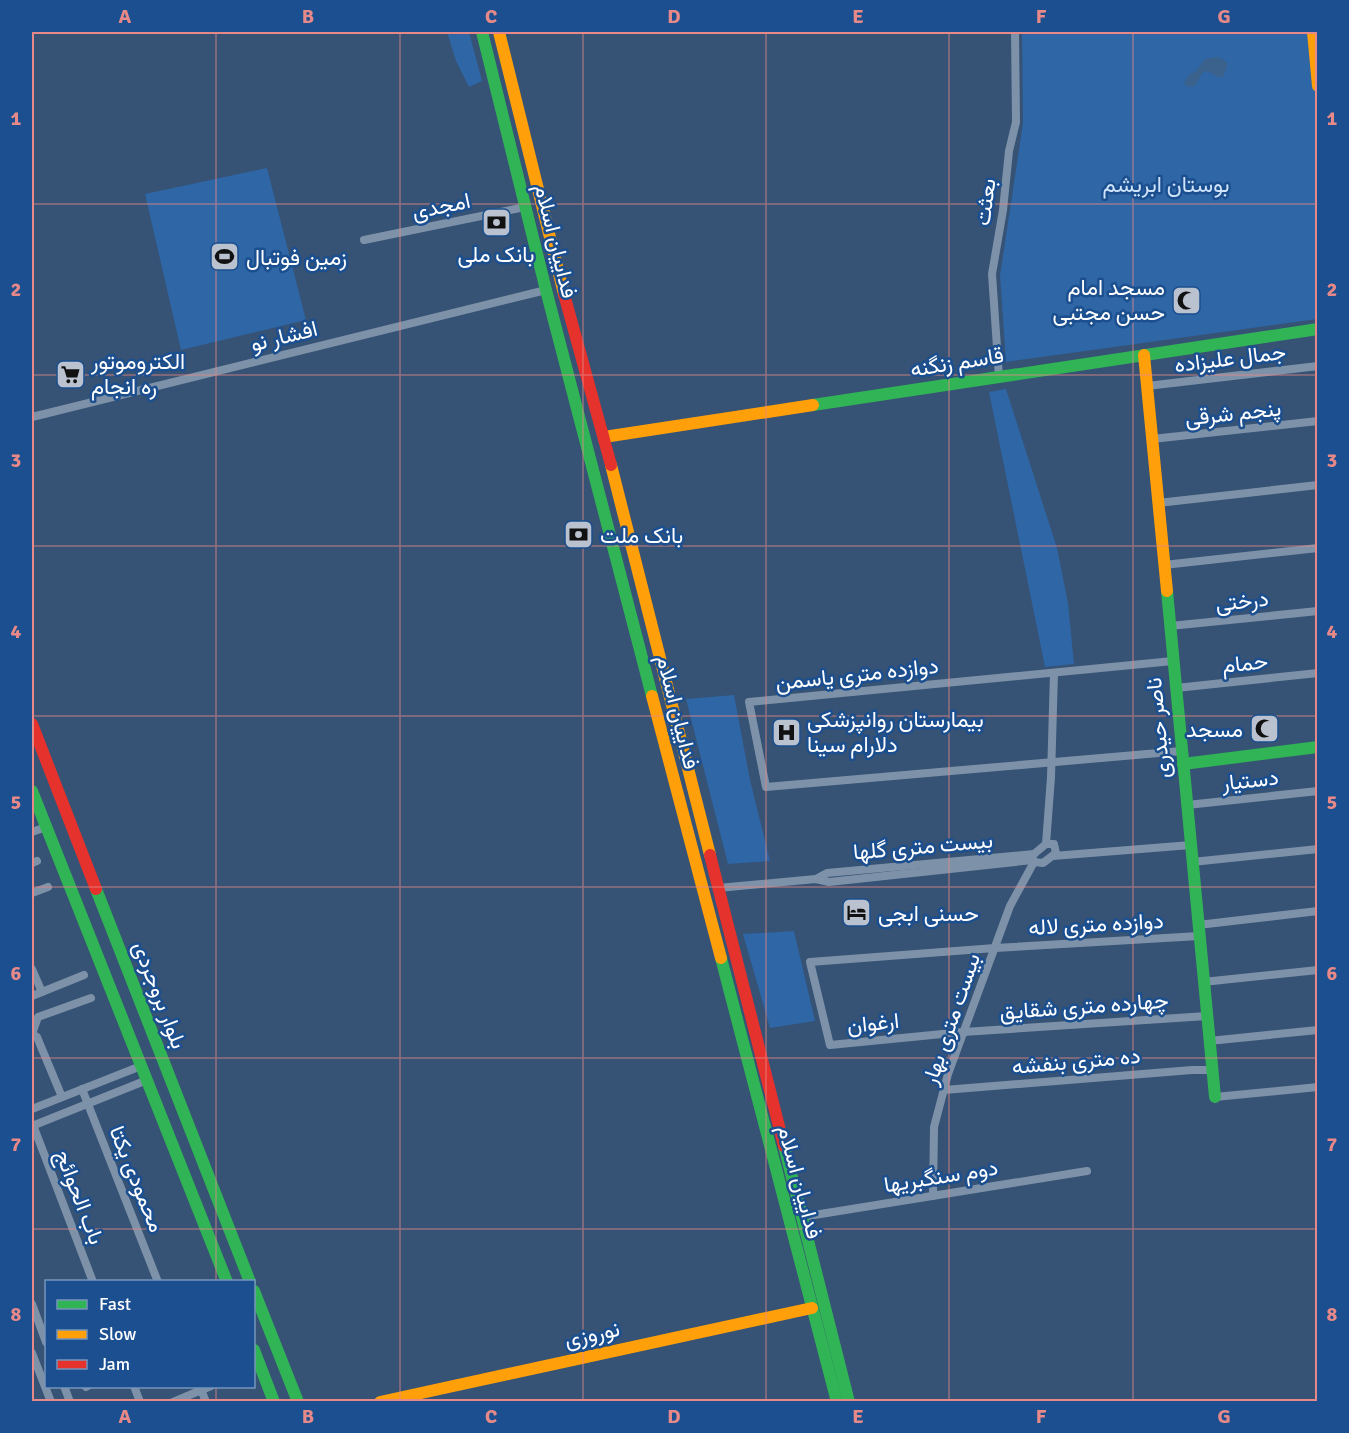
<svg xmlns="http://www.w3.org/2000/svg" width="1349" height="1433" font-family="Signika,Vazirmatn,sans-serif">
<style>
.green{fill:#2f66a5}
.water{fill:#3b618d}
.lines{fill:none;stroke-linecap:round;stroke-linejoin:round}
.street{stroke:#7d92a8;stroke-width:8}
.fast{stroke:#30b455;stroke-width:12}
.slow{stroke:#ff9f0a;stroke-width:12}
.jam{stroke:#e5322d;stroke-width:12}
.grid{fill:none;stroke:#e88989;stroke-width:1.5;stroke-opacity:0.55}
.labels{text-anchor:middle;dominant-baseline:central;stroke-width:5;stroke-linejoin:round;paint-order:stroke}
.park-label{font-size:22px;fill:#cfe3fa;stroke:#1b4f8f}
.street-label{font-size:22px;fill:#fff;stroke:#1b4f8f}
.poi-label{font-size:22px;fill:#fff;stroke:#1b4f8f;text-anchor:start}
.neatline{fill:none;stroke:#e88989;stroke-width:2}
.grid-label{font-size:20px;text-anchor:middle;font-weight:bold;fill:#e88989}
</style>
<rect width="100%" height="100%" fill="#365274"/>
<g class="green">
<path d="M447,32H469L482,81L469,87L456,61Z"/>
<path d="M1022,32H1317V319L1006,362L1000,276L1023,123Z"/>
<path d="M267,168L306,320L181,350L145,194Z"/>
<path d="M1006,389L1057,548L1068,603L1074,664L1045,667L989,392Z"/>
<path d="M734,695L750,780L770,861L728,864L686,699Z"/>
<path d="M794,931L815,1021L770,1028L743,934Z"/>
</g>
<path class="water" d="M1217,57L1224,60L1228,64L1223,77H1218L1207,71L1202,73L1195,86L1188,87L1184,83L1189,75L1196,71L1205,59Z"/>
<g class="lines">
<g class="street">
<path d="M364,240L525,207"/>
<path d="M999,377L992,274L1003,210L1009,151L1016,122L1015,32"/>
<path d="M1147,386L1318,366"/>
<path d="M32,417L546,290"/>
<path d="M1152,439L1318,421"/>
<path d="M1158,503L1318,485"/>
<path d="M1164,565L1318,548"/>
<path d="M1170,626L1318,611"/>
<path d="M1173,661L749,702L766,787L1182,751"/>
<path d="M1176,688L1318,673"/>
<path d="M1187,805L1318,791"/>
<path d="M32,832L46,827"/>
<path d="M1046,844L1051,777L1054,673"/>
<path d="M1046,844H1054L1056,853L1043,863L1034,862L1032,858L1034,854Z"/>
<path d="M1053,856L1191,845"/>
<path d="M1192,862L1318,849"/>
<path d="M32,863L37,861"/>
<path d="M816,879L827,873L1034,854"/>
<path d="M718,888L816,879L829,882L1033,860"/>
<path d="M32,893L48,887"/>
<path d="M1198,925L1318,911"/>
<path d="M1199,936L995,948L810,962L830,1045L963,1032L1207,1016"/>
<path d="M32,969L42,992"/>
<path d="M1203,982L1318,970"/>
<path d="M32,996L84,975"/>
<path d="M32,1034L38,1017L91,998"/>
<path d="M32,1034L37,1037L62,1097"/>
<path d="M1209,1041L1318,1030"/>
<path d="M82,1089L158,1282"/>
<path d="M944,1090L1192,1070H1212"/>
<path d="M1215,1097L1318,1087"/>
<path d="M32,1109L141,1066"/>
<path d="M33,1125L93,1282"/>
<path d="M32,1126L147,1080"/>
<path d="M933,1196L934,1127L948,1074L1010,906L1034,862"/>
<path d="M802,1217L1087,1171"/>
<path d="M32,1304L46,1342"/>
<path d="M32,1353L51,1402"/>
<path d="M64,1386L70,1402"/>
<path d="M134,1386L140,1402"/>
<path d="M86,1387L88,1386"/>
<path d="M200,1387L206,1402"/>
<path d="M173,1402L211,1386"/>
</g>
<g class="fast">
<path d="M482,32L546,290L652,696"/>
<path d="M813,405L1318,329"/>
<path d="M1167,591L1215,1097"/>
<path d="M1183,764L1318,747"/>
<path d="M32,791L227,1282"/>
<path d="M96,889L250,1282"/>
<path d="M721,958L837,1402"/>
<path d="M784,1146L849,1402"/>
<path d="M254,1291L298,1402"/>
<path d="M254,1350L274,1402"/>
</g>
<g class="slow">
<path d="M499,32L564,294"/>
<path d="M1313,32L1318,86"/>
<path d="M1144,355L1167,591"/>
<path d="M604,437L813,405"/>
<path d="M611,465L710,855"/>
<path d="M652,696L721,958"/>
<path d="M380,1402L812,1308"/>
</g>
<g class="jam">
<path d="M564,294L611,465"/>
<path d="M32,724L96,889"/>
<path d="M710,855L784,1146"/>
</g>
</g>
<path class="grid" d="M216,32V1282M400,32V1402M583,32V1402M766,32V1402M949,32V1402M1133,32V1402M32,204H1318M32,375H1318M32,546H1318M32,716H1318M32,887H1318M32,1058H1318M32,1229H1318M216,1386V1402"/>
<defs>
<symbol id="bank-square" viewBox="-11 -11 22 22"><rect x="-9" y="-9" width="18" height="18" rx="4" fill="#b9c2ce" stroke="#1b4f8f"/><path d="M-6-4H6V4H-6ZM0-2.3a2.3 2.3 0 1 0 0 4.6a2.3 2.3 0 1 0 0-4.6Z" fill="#111"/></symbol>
<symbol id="stadium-square" viewBox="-11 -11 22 22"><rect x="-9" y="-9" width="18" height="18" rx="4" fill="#b9c2ce" stroke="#1b4f8f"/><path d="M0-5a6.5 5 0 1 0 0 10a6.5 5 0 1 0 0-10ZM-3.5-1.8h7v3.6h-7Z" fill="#111"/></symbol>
<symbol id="mosque-square" viewBox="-11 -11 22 22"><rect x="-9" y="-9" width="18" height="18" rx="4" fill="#b9c2ce" stroke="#1b4f8f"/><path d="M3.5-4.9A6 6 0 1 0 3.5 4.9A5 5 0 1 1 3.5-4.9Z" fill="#111"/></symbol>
<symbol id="supermarket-square" viewBox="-11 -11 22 22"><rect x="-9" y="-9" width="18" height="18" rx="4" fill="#b9c2ce" stroke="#1b4f8f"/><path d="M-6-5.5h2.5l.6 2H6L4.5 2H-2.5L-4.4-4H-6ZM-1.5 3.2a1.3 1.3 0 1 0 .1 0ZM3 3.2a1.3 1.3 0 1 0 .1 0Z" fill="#111"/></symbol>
<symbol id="hospital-square" viewBox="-11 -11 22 22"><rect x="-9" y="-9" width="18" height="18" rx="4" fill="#b9c2ce" stroke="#1b4f8f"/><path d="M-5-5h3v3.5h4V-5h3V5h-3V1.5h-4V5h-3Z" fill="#111"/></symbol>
<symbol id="hotel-square" viewBox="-11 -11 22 22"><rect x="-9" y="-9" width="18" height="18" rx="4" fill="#b9c2ce" stroke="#1b4f8f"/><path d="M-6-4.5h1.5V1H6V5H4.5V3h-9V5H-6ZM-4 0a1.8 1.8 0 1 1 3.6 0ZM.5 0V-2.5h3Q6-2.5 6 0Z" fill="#111"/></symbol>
</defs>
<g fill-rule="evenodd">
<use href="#bank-square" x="480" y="206" width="33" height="33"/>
<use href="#stadium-square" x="208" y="240" width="33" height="33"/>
<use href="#mosque-square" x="1170" y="284" width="33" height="33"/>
<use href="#supermarket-square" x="54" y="358" width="33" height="33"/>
<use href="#bank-square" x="562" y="518" width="33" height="33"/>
<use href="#mosque-square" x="1248" y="712" width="33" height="33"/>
<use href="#hospital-square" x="770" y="716" width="33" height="33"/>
<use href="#hotel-square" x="840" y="896" width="33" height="33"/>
</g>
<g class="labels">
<g class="park-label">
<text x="1166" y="184">بوستان ابریشم</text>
</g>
<g class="street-label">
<text transform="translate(985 202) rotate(-82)">بعثت</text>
<text transform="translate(441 206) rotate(-12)">امجدی</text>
<text transform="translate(556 241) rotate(76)">فداییان اسلام</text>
<text transform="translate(284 336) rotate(-14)">افشار نو</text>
<text transform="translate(1230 358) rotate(-7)">جمال علیزاده</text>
<text transform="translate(957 362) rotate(-9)">قاسم زنگنه</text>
<text transform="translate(1233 413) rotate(-6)">پنجم شرقی</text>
<text transform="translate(1242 601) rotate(-6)">درختی</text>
<text transform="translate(1245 663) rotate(-6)">حمام</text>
<text transform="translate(857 674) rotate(-6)">دوازده متری یاسمن</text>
<text transform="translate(678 712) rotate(76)">فداییان اسلام</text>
<text transform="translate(1158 728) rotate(-95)">ناصر حیدری</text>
<text transform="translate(1250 780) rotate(-6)">دستیار</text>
<text transform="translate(923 846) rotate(-5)">بیست متری گلها</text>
<text transform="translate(1096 924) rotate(-3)">دوازده متری لاله</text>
<text transform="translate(160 995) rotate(69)">بلوار بروجردی</text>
<text transform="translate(1084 1006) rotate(-4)">چهارده متری شقایق</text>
<text transform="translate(951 1019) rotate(-71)">بیست متری بهار</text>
<text transform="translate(873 1023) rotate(-6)">ارغوان</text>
<text transform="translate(1076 1061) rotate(-5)">ده متری بنفشه</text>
<text transform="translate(941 1176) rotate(-9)">دوم سنگبریها</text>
<text transform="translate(137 1179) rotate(68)">محمودی یکتا</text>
<text transform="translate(800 1182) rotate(75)">فداییان اسلام</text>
<text transform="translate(80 1197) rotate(69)">باب الحوائج</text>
<text transform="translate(592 1334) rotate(-12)">نوروزی</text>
</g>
<g class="poi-label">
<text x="496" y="254" text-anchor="middle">بانک ملی</text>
<text x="246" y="257">زمین فوتبال</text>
<text x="1165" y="287" text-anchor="end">مسجد امام<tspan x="1165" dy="25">حسن مجتبی</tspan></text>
<text x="91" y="361">الکتروموتور<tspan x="91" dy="25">ره انجام</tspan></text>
<text x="600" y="535">بانک ملت</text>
<text x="807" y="719">بیمارستان روانپزشکی<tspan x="807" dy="25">دلارام سینا</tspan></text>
<text x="1243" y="729" text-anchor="end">مسجد</text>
<text x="878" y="913">حسنی ابجی</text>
</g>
</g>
<rect width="1349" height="1433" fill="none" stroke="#1b4f8f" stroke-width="66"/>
<rect x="45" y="1280" width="210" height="108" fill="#1b4f8f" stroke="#7695bc" stroke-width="1.5"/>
<rect x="57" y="1300" width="30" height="9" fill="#30b455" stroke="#7695bc" stroke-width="1.5"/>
<text x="99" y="1310" font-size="18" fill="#ffffff">Fast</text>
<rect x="57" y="1330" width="30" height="9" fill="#ff9f0a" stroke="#7695bc" stroke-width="1.5"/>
<text x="99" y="1340" font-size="18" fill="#ffffff">Slow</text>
<rect x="57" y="1360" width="30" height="9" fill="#e5322d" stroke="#7695bc" stroke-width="1.5"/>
<text x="99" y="1370" font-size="18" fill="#ffffff">Jam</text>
<rect x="33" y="33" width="1283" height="1367" class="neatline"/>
<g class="grid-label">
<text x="125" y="23">A</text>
<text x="308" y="23">B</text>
<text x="491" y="23">C</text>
<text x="674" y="23">D</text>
<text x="858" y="23">E</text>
<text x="1041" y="23">F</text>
<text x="1224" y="23">G</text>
<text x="16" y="125">1</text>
<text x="1332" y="125">1</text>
<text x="16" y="296">2</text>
<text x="1332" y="296">2</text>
<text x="16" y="467">3</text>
<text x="1332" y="467">3</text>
<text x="16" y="638">4</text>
<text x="1332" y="638">4</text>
<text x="16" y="809">5</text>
<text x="1332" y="809">5</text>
<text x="16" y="980">6</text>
<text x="1332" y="980">6</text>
<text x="16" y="1151">7</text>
<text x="1332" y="1151">7</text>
<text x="16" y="1321">8</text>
<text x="1332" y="1321">8</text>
<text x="125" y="1423">A</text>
<text x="308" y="1423">B</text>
<text x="491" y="1423">C</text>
<text x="674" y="1423">D</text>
<text x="858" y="1423">E</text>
<text x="1041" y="1423">F</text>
<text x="1224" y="1423">G</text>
</g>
</svg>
